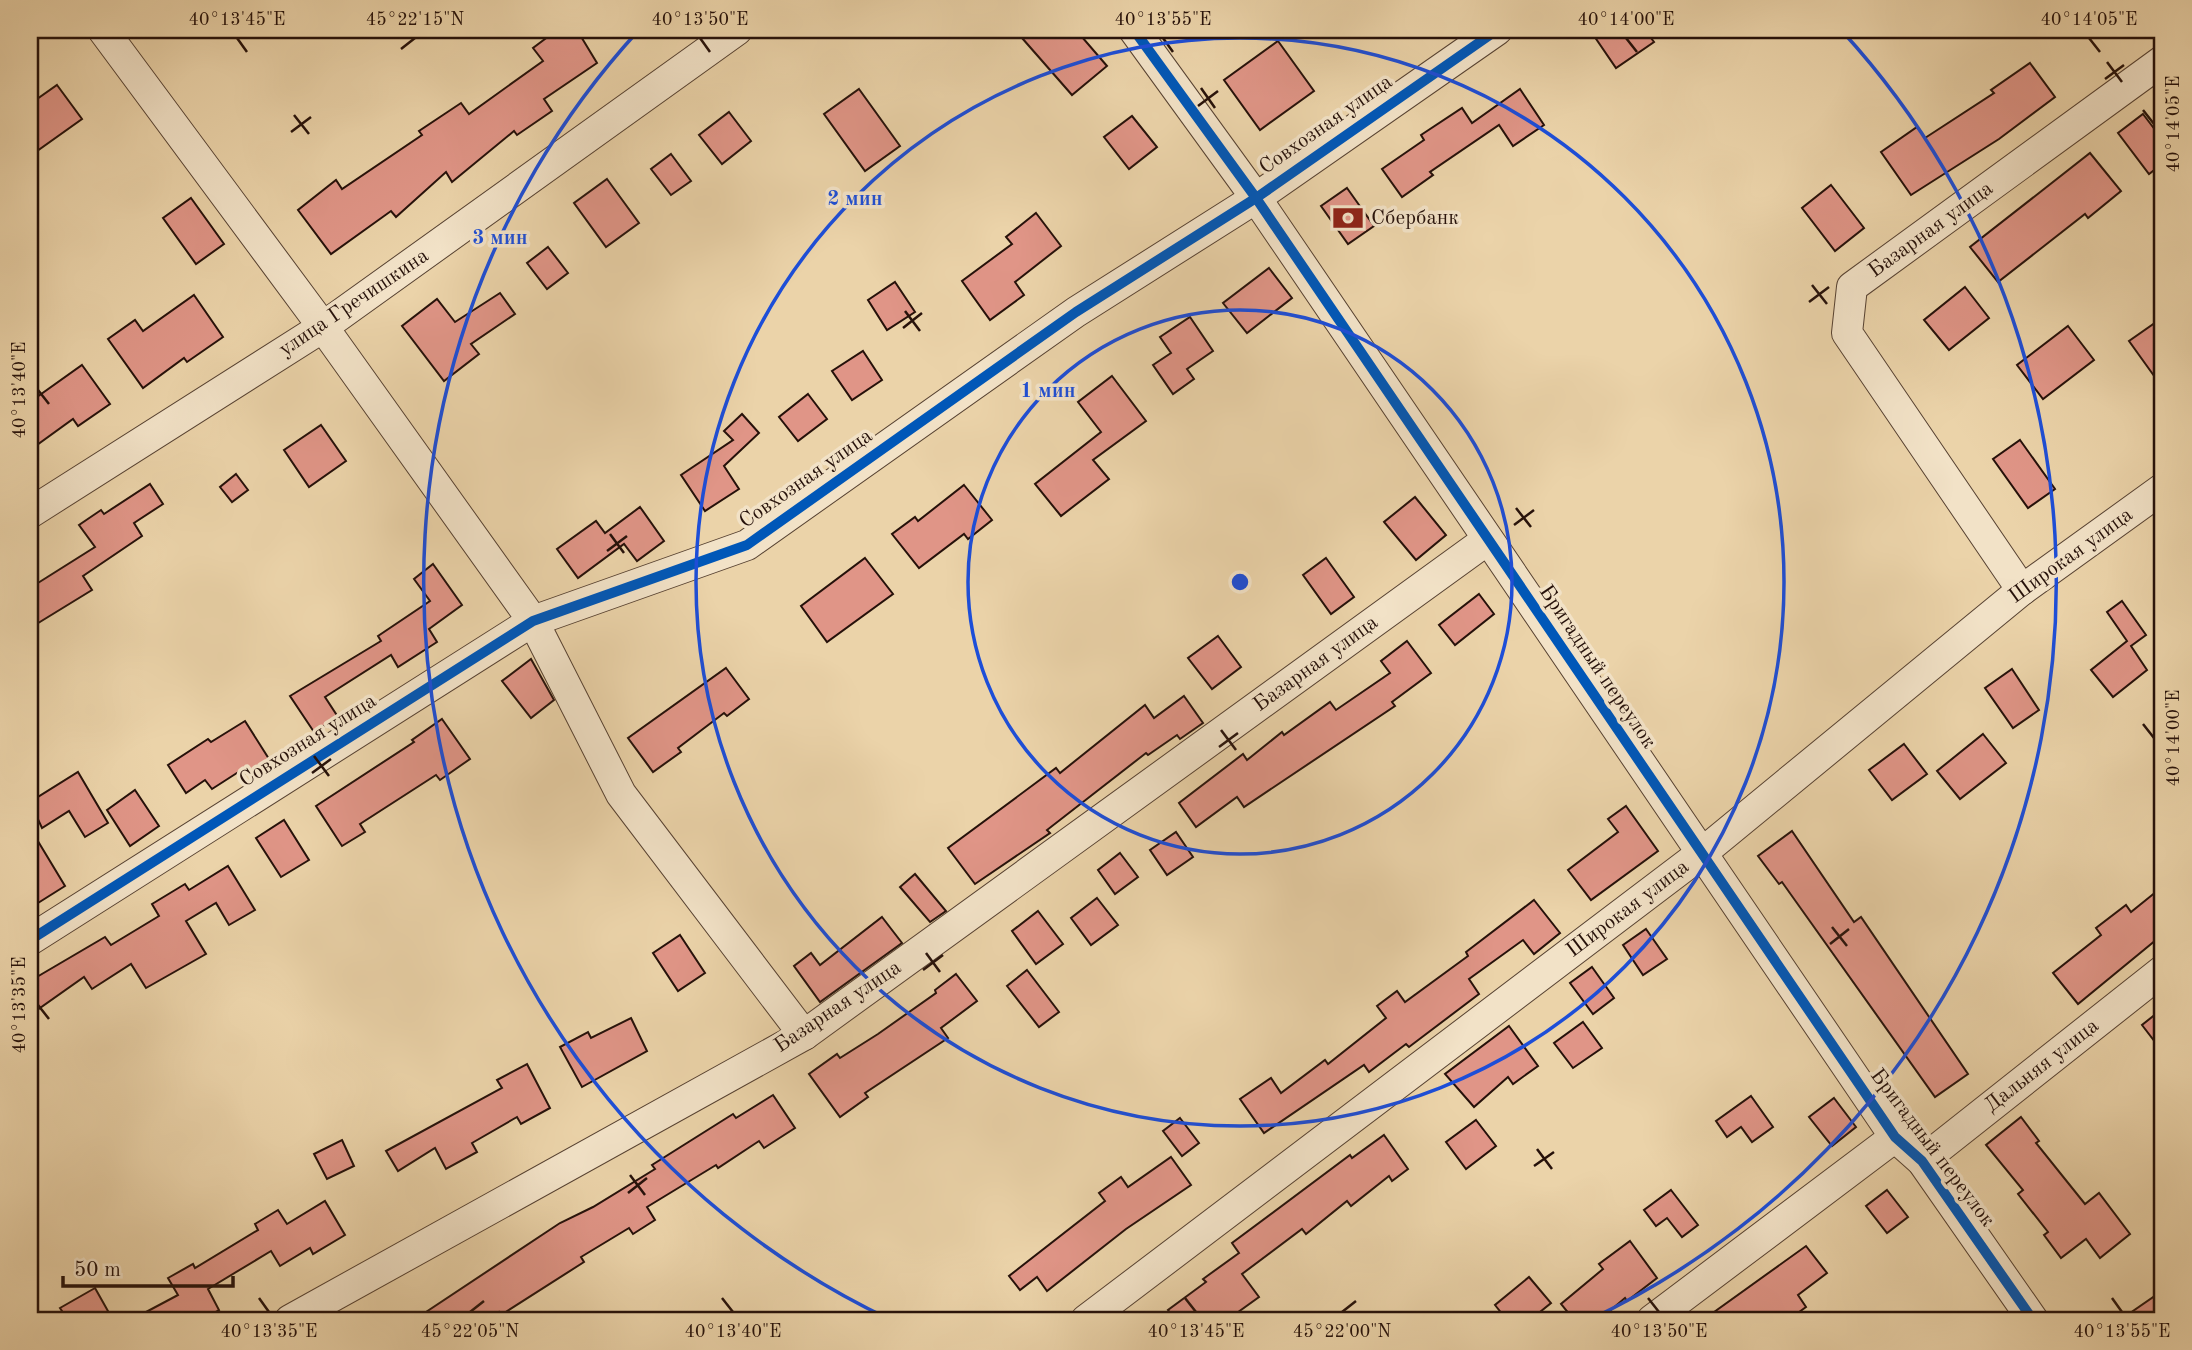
<svg xmlns="http://www.w3.org/2000/svg" width="2192" height="1350" font-family="'Old Standard TT',serif">
<style>
.building{fill:#e09587;stroke:#26110a;stroke-width:2}
.lines{fill:none;stroke-linecap:round;stroke-linejoin:round}
.minor-casing{stroke:#574232;stroke-width:32}
.minor{stroke:#f2e2c7;stroke-width:30}
.cycleway-casing{stroke:#f2e2c7;stroke-width:15}
.cycleway{stroke:#0057b8;stroke-width:10}
.ticks{fill:none;stroke:#26110a;stroke-width:2.5}
.ring{fill:none;stroke:#1d4ed8;stroke-width:3.5}
.labels{text-anchor:middle;dominant-baseline:central;stroke-width:7;stroke-linejoin:round;paint-order:stroke}
.street-label{font-size:21px;fill:#26110a;stroke:#f2e2c7}
.poi-label{font-size:21px;fill:#26110a;stroke:#f2e2c7;text-anchor:start}
.centre{fill:#1d4ed8;stroke:#f2e2c7;stroke-width:3.5}
.ring-label{font-size:21px;text-anchor:middle;font-weight:bold;fill:#1d4ed8;stroke:#f2e2c7;stroke-width:7;stroke-linejoin:round;paint-order:stroke}
.neatline{fill:none;stroke:#26110a;stroke-width:2.5}
.ticks-label{font-size:18px;text-anchor:middle;fill:#26110a}
</style>
<rect width="100%" height="100%" fill="#ebd3a9"/>
<filter id="stains"><feTurbulence type="fractalNoise" baseFrequency=".00286" numOctaves="4"/><feColorMatrix values="0 0 0 0 .2 0 0 0 0 .09 0 0 0 0 .02 0 0 0 .5 -.17"/></filter>
<radialGradient id="worn" r=".72"><stop offset=".6" stop-color="#630" stop-opacity="0"/><stop offset="1" stop-color="#630" stop-opacity=".3"/></radialGradient>
<g class="building">
<path d="M557,30H577L597,63L544,99L552,111L517,135L514,131L452,182L446,172L396,217L391,211L331,254L298,210L336,180L342,189L422,135L419,131L461,103L469,114L543,61L533,48Z"/>
<path d="M1015,30H1076L1107,66L1072,95Z"/>
<path d="M1590,30H1645L1654,42L1616,68Z"/>
<path d="M1278,41L1314,91L1260,130L1224,80Z"/>
<path d="M2030,63L2055,97L1999,139L1911,195L1881,152L1917,127L1925,138L1994,93L1991,90Z"/>
<path d="M57,85L82,119L30,156V104Z"/>
<path d="M859,89L900,146L865,171L824,114Z"/>
<path d="M1520,89L1544,125L1513,146L1499,125L1430,172L1433,175L1402,197L1382,169L1424,140L1421,135L1462,108L1472,123Z"/>
<path d="M729,112L751,141L722,164L699,135Z"/>
<path d="M2143,114L2162,139V164L2149,174L2118,133Z"/>
<path d="M1132,116L1157,147L1129,169L1104,137Z"/>
<path d="M2090,153L2121,191L2088,218L2085,214L1998,282L1970,247Z"/>
<path d="M671,154L691,181L671,195L651,169Z"/>
<path d="M607,179L639,223L606,247L574,203Z"/>
<path d="M1831,185L1864,228L1835,251L1802,208Z"/>
<path d="M1347,188L1374,226L1348,244L1321,206Z"/>
<path d="M191,198L224,244L196,264L163,218Z"/>
<path d="M1036,213L1061,246L1015,282L1024,295L990,320L962,281L1012,244L1006,237Z"/>
<path d="M548,247L568,273L547,289L527,263Z"/>
<path d="M1269,268L1292,298L1247,333L1223,303Z"/>
<path d="M895,282L915,312L887,330L868,300Z"/>
<path d="M1965,287L1989,318L1949,350L1924,320Z"/>
<path d="M500,293L515,314L471,344L479,354L444,381L402,326L437,299L455,322Z"/>
<path d="M194,295L223,337L187,362L184,358L143,388L108,339L135,320L143,331Z"/>
<path d="M1190,317L1213,351L1187,369L1194,379L1173,394L1153,365L1171,353L1160,337Z"/>
<path d="M2162,318V387L2129,341Z"/>
<path d="M2068,326L2094,360L2043,399L2017,365Z"/>
<path d="M863,351L882,380L852,400L832,371Z"/>
<path d="M82,365L110,404L78,426L73,419L30,450V402Z"/>
<path d="M1112,376L1146,421L1093,460L1109,479L1061,516L1035,484L1101,432L1078,402Z"/>
<path d="M808,394L827,419L798,441L779,417Z"/>
<path d="M742,414L759,433L724,466L739,489L705,511L681,475L733,440L724,431Z"/>
<path d="M321,425L346,461L309,487L284,450Z"/>
<path d="M2020,440L2055,489L2028,508L1993,459Z"/>
<path d="M236,474L248,490L232,502L220,487Z"/>
<path d="M150,484L163,504L134,523L142,536L83,576L92,590L30,628V588L95,547L79,525L101,510L104,514Z"/>
<path d="M964,485L992,520L968,539L964,534L919,568L892,534L915,517L918,521Z"/>
<path d="M1415,497L1446,535L1416,560L1384,522Z"/>
<path d="M640,507L664,541L637,561L624,544L578,578L557,549L596,521L605,533Z"/>
<path d="M865,558L893,594L827,642L801,606Z"/>
<path d="M1326,558L1354,597L1331,614L1303,575Z"/>
<path d="M433,564L462,605L429,629L437,642L398,667L391,655L325,697L338,717L314,732L290,696L381,641L378,636L430,601L414,579Z"/>
<path d="M1479,594L1494,614L1455,645L1439,625Z"/>
<path d="M2122,601L2146,635L2131,646L2147,670L2113,697L2091,670L2127,641L2107,612Z"/>
<path d="M1218,636L1241,667L1212,689L1188,658Z"/>
<path d="M1407,641L1431,673L1392,702L1395,706L1244,807L1237,797L1196,827L1179,803L1243,754L1247,760L1282,732L1284,735L1330,702L1336,710L1390,673L1381,661Z"/>
<path d="M531,659L554,700L531,718L502,681Z"/>
<path d="M726,668L749,699L727,716L724,713L678,748L681,752L653,772L628,738Z"/>
<path d="M2012,669L2039,710L2013,728L1985,688Z"/>
<path d="M1184,696L1203,723L1180,739L1177,735L1148,755L1146,753L1047,830L1050,833L975,884L948,848L1056,768L1060,773L1145,705L1154,718Z"/>
<path d="M442,719L470,759L440,780L436,775L360,824L365,832L342,846L316,806L414,742L412,740Z"/>
<path d="M245,721L269,759L243,775L240,771L212,789L205,780L186,793L168,765L208,739L211,742Z"/>
<path d="M1983,734L2006,763L1960,799L1937,771Z"/>
<path d="M1904,744L1927,774L1892,800L1869,770Z"/>
<path d="M78,772L108,823L85,837L69,811L42,828L30,802Z"/>
<path d="M135,790L159,826L130,846L107,810Z"/>
<path d="M1626,806L1658,851L1591,900L1568,870L1618,832L1608,819Z"/>
<path d="M284,820L309,860L281,877L256,838Z"/>
<path d="M30,828L65,886L30,908Z"/>
<path d="M1792,831L1854,922L1861,917L1968,1074L1935,1097L1782,882L1779,884L1758,856Z"/>
<path d="M1176,832L1193,857L1167,875L1150,850Z"/>
<path d="M1120,853L1138,877L1115,894L1098,870Z"/>
<path d="M228,866L255,910L229,925L216,903L186,921L206,954L146,988L131,964L92,989L84,977L30,1015V981L105,937L111,945L159,916L152,904L185,884L189,890Z"/>
<path d="M915,874L946,911L930,922L900,887Z"/>
<path d="M2162,887V935L2078,1004L2053,973L2101,935L2096,928L2126,905L2131,912Z"/>
<path d="M1097,898L1118,925L1091,945L1071,918Z"/>
<path d="M1534,900L1560,933L1534,954L1523,940L1469,979L1479,994L1409,1047L1406,1044L1369,1072L1364,1065L1264,1133L1240,1099L1271,1078L1281,1093L1325,1060L1328,1064L1386,1018L1377,1006L1397,991L1405,1002L1468,956L1466,952Z"/>
<path d="M1038,911L1063,944L1036,964L1012,931Z"/>
<path d="M882,917L902,943L820,1002L794,966L811,953L820,965Z"/>
<path d="M1646,929L1667,959L1643,975L1623,945Z"/>
<path d="M680,935L705,973L678,991L653,953Z"/>
<path d="M1592,967L1614,998L1593,1014L1570,983Z"/>
<path d="M1027,970L1059,1012L1039,1027L1007,986Z"/>
<path d="M956,974L977,1001L941,1028L948,1038L865,1093L868,1097L840,1117L809,1074L837,1054L840,1058L878,1034L936,993L935,990Z"/>
<path d="M2162,1009V1051L2142,1025Z"/>
<path d="M631,1018L647,1051L582,1087L560,1047L588,1032L591,1038Z"/>
<path d="M1583,1022L1602,1048L1573,1068L1554,1043Z"/>
<path d="M1509,1026L1538,1066L1513,1084L1508,1077L1474,1107L1445,1074Z"/>
<path d="M527,1064L550,1108L521,1124L517,1117L472,1143L477,1152L446,1169L435,1148L398,1171L386,1151L502,1088L497,1080Z"/>
<path d="M773,1095L795,1128L764,1148L759,1141L718,1168L716,1165L647,1207L655,1220L633,1234L629,1228L581,1257L584,1262L501,1315L499,1312L487,1320H414L560,1223L593,1207L655,1169L652,1165L733,1114L736,1118Z"/>
<path d="M1751,1096L1773,1127L1752,1142L1741,1127L1727,1137L1716,1121Z"/>
<path d="M1834,1098L1856,1127L1832,1146L1809,1117Z"/>
<path d="M2021,1117L2039,1141L2036,1143L2085,1204L2099,1193L2130,1234L2100,1258L2086,1239L2061,1258L2044,1235L2048,1232L2018,1194L2023,1190L1986,1145Z"/>
<path d="M1180,1118L1199,1143L1182,1156L1163,1131Z"/>
<path d="M1476,1120L1496,1146L1466,1169L1446,1142Z"/>
<path d="M1384,1135L1408,1169L1392,1181L1389,1176L1351,1206L1347,1201L1306,1234L1302,1229L1242,1274L1259,1297L1227,1320H1176L1168,1310L1206,1282L1203,1279L1239,1253L1232,1243L1350,1155L1352,1158Z"/>
<path d="M342,1140L354,1166L327,1179L314,1154Z"/>
<path d="M1171,1157L1191,1185L1126,1229L1047,1291L1037,1277L1020,1290L1009,1276L1105,1201L1099,1193L1121,1177L1128,1187Z"/>
<path d="M1671,1190L1698,1225L1682,1237L1667,1218L1656,1226L1644,1210Z"/>
<path d="M1887,1190L1908,1217L1887,1233L1866,1206Z"/>
<path d="M325,1201L345,1235L313,1254L310,1248L280,1266L271,1251L208,1289L219,1310L201,1320H131L178,1295L168,1278L193,1264L195,1268L258,1230L255,1224L278,1210L287,1224Z"/>
<path d="M1630,1241L1657,1278L1627,1301L1625,1298L1599,1320H1574L1561,1304L1603,1269L1599,1264Z"/>
<path d="M1806,1246L1827,1273L1798,1295L1806,1307L1788,1320H1703Z"/>
<path d="M1529,1277L1551,1303L1530,1320H1507L1495,1305Z"/>
<path d="M95,1288L113,1320H68L60,1308Z"/>
<path d="M2162,1291V1320H2120Z"/>
</g>
<g class="lines">
<defs>
<g id="minor">
<path d="M103,30L323,327L533,621L621,794L804,1035"/>
<path d="M1134,30L1256,198L1895,1137L1922,1161L2033,1320"/>
<path d="M30,513L323,327L737,30"/>
<path d="M2022,590L1847,333L1852,287L2162,61"/>
<path d="M30,940L533,621L747,545L1076,312L1256,198L1497,30"/>
<path d="M1922,1161L2162,971"/>
<path d="M290,1320L804,1035L1487,540"/>
<path d="M1086,1320L1702,853L2022,590L2162,489"/>
<path d="M1652,1320L1895,1137"/>
</g>
</defs>
<use href="#minor" class="minor-casing"/>
<use href="#minor" class="minor"/>
<defs>
<g id="cycleway">
<path d="M1134,30L1256,198L1895,1137L1922,1161L2033,1320"/>
<path d="M30,940L533,621L747,545L1076,312L1256,198L1497,30"/>
</g>
</defs>
<use href="#cycleway" class="cycleway-casing"/>
<use href="#cycleway" class="cycleway"/>
</g>
<path class="ticks" d="M237,38L247,52M700,38L710,52M1163,38L1173,52M1626,38L1637,52M2089,38L2100,52M401,49L415,38M2107,62L2122,82M2105,79L2124,65M1201,88L1215,108M1198,106L1218,91M2143,110L2154,124M294,115L309,134M291,132L311,117M1812,285L1827,304M1809,302L1829,287M905,311L920,331M903,328L922,313M38,390L49,404M1516,508L1531,527M1514,525L1534,510M610,534L624,553M607,551L627,536M2143,724L2154,738M1221,730L1236,750M1219,747L1238,733M314,756L329,776M312,773L331,759M1832,927L1847,946M1830,944L1849,929M926,953L940,972M923,970L943,955M38,1005L49,1019M1537,1149L1552,1169M1534,1166L1554,1152M630,1175L645,1195M628,1193L647,1178M259,1298L269,1312M722,1298L733,1312M1185,1298L1196,1312M1648,1298L1659,1312M2112,1298L2122,1312M470,1312L484,1301M1342,1312L1356,1301"/>
<g class="ring">
<circle cx="1240" cy="582" r="272"/>
<circle cx="1240" cy="582" r="544"/>
<path d="M889 1319A816 816 0 0 1 638 31M1842 31A816 816 0 0 1 1591 1319"/>
</g>
<defs>
<symbol id="bank-bare" viewBox="-9 -9 18 18"><path d="M-6-4H6V4H-6ZM0-2.3a2.3 2.3 0 1 0 0 4.6a2.3 2.3 0 1 0 0-4.6Z" fill="#8f2418" stroke="#f2e2c7" stroke-width="2.5" paint-order="stroke"/></symbol>
</defs>
<g fill-rule="evenodd">
<use href="#bank-bare" x="1326" y="196" width="44" height="44"/>
</g>
<g class="labels">
<g class="street-label">
<text transform="translate(1326 125) rotate(-35)">Совхозная улица</text>
<text transform="translate(1931 230) rotate(-36)">Базарная улица</text>
<text transform="translate(354 303) rotate(-34)">улица Гречишкина</text>
<text transform="translate(806 479) rotate(-35)">Совхозная улица</text>
<text transform="translate(2071 556) rotate(-36)">Широкая улица</text>
<text transform="translate(1316 664) rotate(-36)">Базарная улица</text>
<text transform="translate(1597 667) rotate(56)">Бригадный переулок</text>
<text transform="translate(308 741) rotate(-32)">Совхозная улица</text>
<text transform="translate(1628 909) rotate(-37)">Широкая улица</text>
<text transform="translate(838 1007) rotate(-34)">Базарная улица</text>
<text transform="translate(2042 1066) rotate(-38)">Дальняя улица</text>
<text transform="translate(1932 1148) rotate(53)">Бригадный переулок</text>
</g>
<g class="poi-label">
<text x="1371" y="218">Сбербанк</text>
</g>
</g>
<circle cx="1240" cy="582" r="10" class="centre"/>
<g class="ring-label">
<text x="855" y="205">2 мин</text>
<text x="500" y="244">3 мин</text>
<text x="1048" y="397">1 мин</text>
</g>
<rect width="2192" height="1350" fill="none" stroke="#ebd3a9" stroke-width="77"/>
<path d="M63 1276v10h170v-10" fill="none" stroke="#26110a" stroke-width="3.5"/>
<text x="74" y="1276" font-size="21" fill="#26110a" stroke="#f2e2c7" stroke-width="5" paint-order="stroke">50 m</text>
<rect x="38" y="38" width="2116" height="1274" class="neatline"/>
<g class="ticks-label">
<text x="237" y="25">40°13'45"E</text>
<text x="415" y="25">45°22'15"N</text>
<text x="700" y="25">40°13'50"E</text>
<text x="1163" y="25">40°13'55"E</text>
<text x="1626" y="25">40°14'00"E</text>
<text x="2089" y="25">40°14'05"E</text>
<text transform="translate(2173 124) rotate(-90)" y="6">40°14'05"E</text>
<text transform="translate(19 390) rotate(-90)" y="6">40°13'40"E</text>
<text transform="translate(2173 738) rotate(-90)" y="6">40°14'00"E</text>
<text transform="translate(19 1005) rotate(-90)" y="6">40°13'35"E</text>
<text x="269" y="1337">40°13'35"E</text>
<text x="470" y="1337">45°22'05"N</text>
<text x="733" y="1337">40°13'40"E</text>
<text x="1196" y="1337">40°13'45"E</text>
<text x="1342" y="1337">45°22'00"N</text>
<text x="1659" y="1337">40°13'50"E</text>
<text x="2122" y="1337">40°13'55"E</text>
</g>
<rect width="100%" height="100%" filter="url(#stains)"/>
<rect width="100%" height="100%" fill="url(#worn)"/>
</svg>
